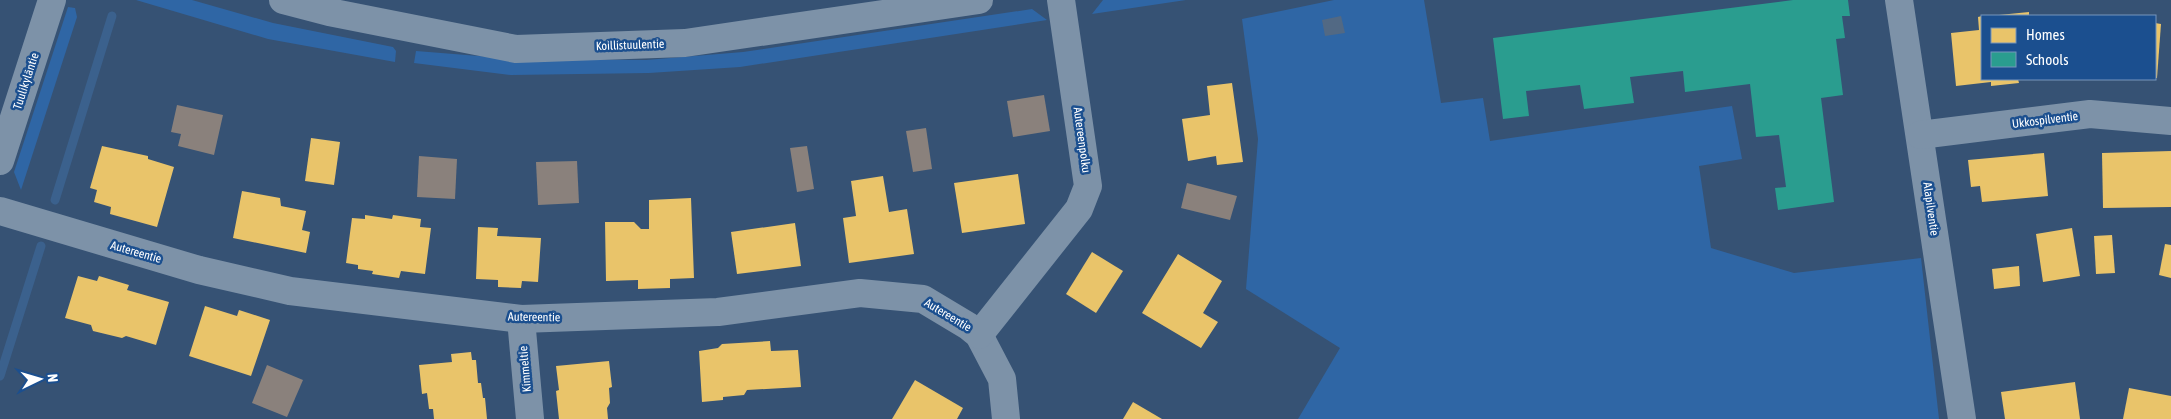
<svg xmlns="http://www.w3.org/2000/svg" width="2171" height="419" font-family="'Asap Condensed',sans-serif">
<style>
.green{fill:#2f66a5}
.homes{fill:#e9c46a}
.schools{fill:#2a9d8f}
.industry{fill:#8a817c}
.lines{fill:none;stroke-linecap:round;stroke-linejoin:round}
.stream{stroke:#3b618d;stroke-width:9}
.building{fill:#526984}
.minor{stroke:#7d92a8;stroke-width:28}
.labels{text-anchor:middle;dominant-baseline:central;stroke-width:5;stroke-linejoin:round;paint-order:stroke}
.street-label{font-size:12px;fill:#fff;stroke:#1b4f8f}
</style>
<rect width="100%" height="100%" fill="#365274"/>
<g class="green">
<path d="M136,0H192L273,23L393,47L396,51L395,62L268,39Z"/>
<path d="M1103,0H1186L1092,14Z"/>
<path d="M1334,0H1424L1441,103L1483,98L1490,141L1732,106L1742,159L1699,166L1711,248L1794,273L1921,258L1939,419H1298L1340,348L1246,289L1258,139L1242,19Z"/>
<path d="M68,7L75,8L77,17L21,190L14,172Z"/>
<path d="M1032,9L1047,20L740,67L649,73L511,75L414,63L416,51L517,59L646,60L743,52Z"/>
</g>
<g class="homes">
<path d="M2029,12V16H1999V15Z"/>
<path d="M1982,16V79H2018L2019,83L1991,86V82L1956,86L1951,33L1979,30L1978,17Z"/>
<path d="M2155,23L2161,24L2157,78H2155Z"/>
<path d="M1232,83L1243,162L1217,165L1216,156L1188,161L1182,119L1210,115L1207,86Z"/>
<path d="M311,138L340,142L334,185L305,181Z"/>
<path d="M102,146L148,156V159L174,167L157,227L110,214L111,207L94,202L97,190L90,188Z"/>
<path d="M2171,151V207L2103,208L2102,153Z"/>
<path d="M2044,153L2048,196L1982,202L1980,186L1971,187L1968,160Z"/>
<path d="M1018,174L1025,224L962,233L954,183Z"/>
<path d="M883,176L889,212L907,209L914,254L849,263L843,218L856,216L851,181Z"/>
<path d="M242,191L280,198L281,206L306,211L302,230L310,232L306,253L233,238Z"/>
<path d="M691,198L694,278L670,279V288L638,289V280L606,281L605,222H634L641,229H649V200Z"/>
<path d="M365,215L392,219L393,215L421,219L420,227L431,228L425,274L401,271L399,278L372,274L373,271L358,269V265L346,263L352,218L365,219Z"/>
<path d="M795,223L801,266L737,274L731,232Z"/>
<path d="M478,227L498,228L497,236L541,238L538,282L522,281L521,288L498,287V280L476,279Z"/>
<path d="M2072,228L2080,276L2043,282L2036,234Z"/>
<path d="M2112,235L2115,273L2096,274L2094,236Z"/>
<path d="M2165,244L2171,245V278L2159,275Z"/>
<path d="M1092,252L1123,271L1096,313L1066,294Z"/>
<path d="M1178,254L1222,281L1203,313L1218,322L1201,348L1142,313Z"/>
<path d="M2019,266L2020,286L1994,289L1992,269Z"/>
<path d="M78,276L97,281L99,276L129,285L127,290L169,302L156,345L126,336L122,338L93,331L91,325L65,318Z"/>
<path d="M205,306L237,316L239,310L270,320L251,376L189,356Z"/>
<path d="M770,341L771,351L798,350L801,387L747,390L744,395L723,397V400L702,402L699,351L718,348L722,344Z"/>
<path d="M471,352L472,360H476L478,383H481L483,398H485L487,419H434L433,409H429L427,393L422,394L419,365L452,362L451,354Z"/>
<path d="M609,361L612,387L609,388L610,403L607,408L608,419H559L556,391L559,390L556,366Z"/>
<path d="M915,380L963,408L957,419H892Z"/>
<path d="M2075,382L2080,419H2005L2001,392Z"/>
<path d="M2129,388L2171,396V419H2123Z"/>
<path d="M1133,402L1162,419H1123Z"/>
</g>
<path class="schools" d="M1793,0H1848L1850,16H1842L1845,38L1836,39L1843,95L1821,98L1834,202L1778,210L1775,188L1786,187L1779,135L1756,137L1750,84L1685,92L1683,71L1630,77L1634,103L1584,109L1580,85L1526,91L1529,116L1503,119L1493,38Z"/>
<g class="industry">
<path d="M1044,95L1050,131L1013,137L1007,101Z"/>
<path d="M177,105L223,115L214,155L178,146L181,134L171,132Z"/>
<path d="M926,128L932,169L913,172L906,131Z"/>
<path d="M807,146L814,189L797,192L790,148Z"/>
<path d="M419,156L457,159L455,199L417,197Z"/>
<path d="M577,161L579,203L538,205L536,162Z"/>
<path d="M1187,183L1237,196L1230,220L1181,208Z"/>
<path d="M267,365L303,380L287,417L252,403Z"/>
</g>
<g class="lines">
<g class="stream">
<path d="M55,200L112,16"/>
<path d="M0,376L41,246"/>
</g>
</g>
<path class="building" d="M1341,16L1345,33L1325,36L1322,20Z"/>
<g class="lines">
<g class="minor">
<path d="M283,0L329,12L516,49L685,43L979,0"/>
<path d="M1899,0L1962,419"/>
<path d="M1920,135L2090,114L2171,121"/>
<path d="M0,161L52,0"/>
<path d="M0,211L199,270L290,291L521,319L718,312L860,293L923,299L968,326L979,335L1002,379L1006,419"/>
<path d="M521,319L530,419"/>
<path d="M979,335L1079,209L1088,186L1061,0"/>
</g>
</g>
<g class="labels">
<g class="street-label">
<text transform="translate(630 45) rotate(-2)">Koillistuulentie</text>
<text transform="translate(26 81) rotate(-72)">Tuulikyläntie</text>
<text transform="translate(2045 120) rotate(-7)">Ukkospilventie</text>
<text transform="translate(1082 140) rotate(82)">Autereenpolku</text>
<text transform="translate(1931 209) rotate(82)">Alapilventie</text>
<text transform="translate(136 252) rotate(16)">Autereentie</text>
<text transform="translate(948 315) rotate(31)">Autereentie</text>
<text transform="translate(534 317) rotate(1)">Autereentie</text>
<text transform="translate(525 369) rotate(-95)">Kimmeltie</text>
</g>
</g>
<rect x="1981" y="15" width="175" height="65" fill="#1b4f8f" stroke="#7695bc"/>
<rect x="1991" y="28" width="25" height="15" fill="#e9c46a" stroke="#7695bc"/>
<text x="2026" y="40" font-size="15" fill="#ffffff">Homes</text>
<rect x="1991" y="52" width="25" height="15" fill="#2a9d8f" stroke="#7695bc"/>
<text x="2026" y="65" font-size="15" fill="#ffffff">Schools</text>
<g transform="translate(40 379) rotate(85)" stroke="#1b4f8f" stroke-width="4" paint-order="stroke">
<path d="M0-4L9 19L0 12L-9 19Z" fill="#ffffff"/>
<text y="-8" font-size="14" font-weight="bold" text-anchor="middle" fill="#ffffff">N</text>
</g>
</svg>
